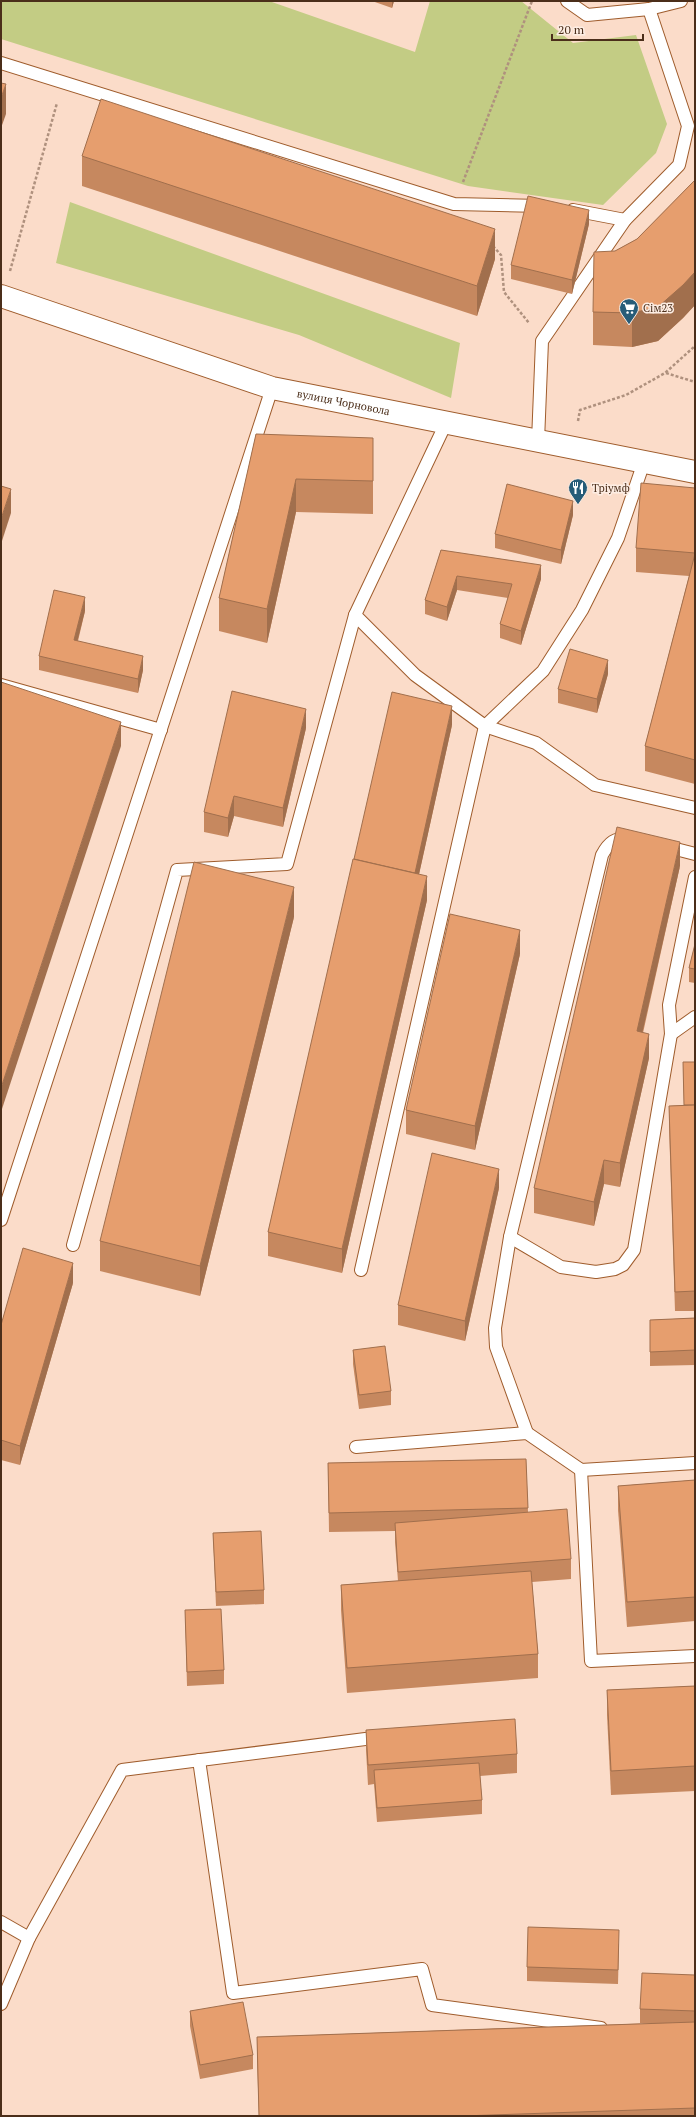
<svg xmlns="http://www.w3.org/2000/svg" width="696" height="2117" font-family="'PT Serif',serif">
<style>
.green{fill:#c3cc84}
.lines{fill:none;stroke-linecap:round;stroke-linejoin:round}
.lane-casing{stroke:#9f5c2c;stroke-width:14}
.street-casing{stroke:#9f5c2c;stroke-width:24}
.path{stroke:#af917e;stroke-width:2.5;stroke-dasharray:3 2;stroke-linecap:butt}
.lane{stroke:#fff;stroke-width:12}
.street{stroke:#fff;stroke-width:22}
.wall{fill:#c6885f}
.shaded-wall{fill:#a16f4d}
.building{fill:#e69e6e;stroke:#a16f4d}
.labels{text-anchor:middle;dominant-baseline:central;stroke-width:3;stroke-linejoin:round;paint-order:stroke}
.poi-label{font-size:11px;fill:#4b2e1a;stroke:#fdede3;text-anchor:start}
.street-label{font-size:11px;fill:#4b2e1a;stroke:#fdede3}
</style>
<rect width="100%" height="100%" fill="#fbdcc9"/>
<g class="green">
<path d="M1,1H269L415,52L430,1H521L573,43L636,35L667,124L656,153L603,205L468,186L1,39Z"/>
<path d="M70,202L460,343L451,398L299,335L56,263Z"/>
</g>
<g class="lines">
<defs>
<g id="lane">
<path d="M567,1L587,15L649,9L681,1"/>
<path d="M1,63L454,204L541,206"/>
<path d="M573,210L625,220"/>
<path d="M446,423L355,615L415,675L485,726L536,743L595,785L695,808"/>
<path d="M538,441L542,341L625,220L679,165L688,126L649,9"/>
<path d="M1,685L161,730"/>
<path d="M664,846L695,854"/>
<path d="M671,1034L695,1017"/>
<path d="M1,1220L272,388"/>
<path d="M510,1237L561,1267L596,1272L615,1269L623,1265L634,1250L671,1034L669,1005L695,877"/>
<path d="M73,1245L177,870L287,864L355,615"/>
<path d="M361,1270L485,726L543,671L582,610L618,538L644,462"/>
<path d="M527,1433L496,1347L495,1328L510,1237L602,855C609,842 615,838 629,838"/>
<path d="M356,1447L527,1433L581,1470L695,1463"/>
<path d="M581,1470L591,1661L695,1656"/>
<path d="M199,1760L233,1993L422,1969L432,2005L601,2028"/>
<path d="M1,1922L29,1938L122,1770L381,1737"/>
<path d="M1,2004L29,1938"/>
</g>
<g id="street">
<path id="s1" d="M1,296L272,388L695,472"/>
</g>
</defs>
<use href="#lane" class="lane-casing"/>
<use href="#street" class="street-casing"/>
<g class="path">
<path d="M463,182L532,1"/>
<path d="M493,246L501,255L504,292L529,323"/>
<path d="M10,271L57,103"/>
<path d="M666,373L695,382"/>
<path d="M578,421L580,410L626,395L665,373L695,346"/>
</g>
<use href="#lane" class="lane"/>
<use href="#street" class="street"/>
</g>
<g class="wall">
<path d="M372,1H394L392,8Z"/>
<path d="M82,156L495,259L477,316L82,186Z"/>
<path d="M695,180V305L683,318L658,341L632,347L593,345V312L615,251L637,239Z"/>
<path d="M589,224L572,294L511,279V265Z"/>
<path d="M256,434L373,472V514L296,512L267,643L219,631V598Z"/>
<path d="M695,488V784L645,771V746L689,576L636,572V548Z"/>
<path d="M573,515L561,564L495,548V534Z"/>
<path d="M441,550L541,579L521,645L500,638V624L508,598L457,590L447,621L425,614V600Z"/>
<path d="M85,611L78,641L143,670L138,693L39,670V656Z"/>
<path d="M608,674L597,713L558,703V689Z"/>
<path d="M452,725L419,874L427,900L342,1273L268,1256V1232L354,859Z"/>
<path d="M306,728L283,827L234,816L228,837L204,832V812Z"/>
<path d="M680,866L643,1033L649,1058L620,1187L604,1184L594,1226L534,1213V1188Z"/>
<path d="M294,917L200,1296L100,1271V1241Z"/>
<path d="M695,944V983L689,982V968Z"/>
<path d="M520,954L475,1150L406,1134V1110Z"/>
<path d="M683,1062H695V1311H675L669,1126V1106L684,1105Z"/>
<path d="M499,1188L465,1341L398,1325V1305Z"/>
<path d="M73,1283L20,1465L1,1460V1325Z"/>
<path d="M695,1318V1365L650,1366V1320Z"/>
<path d="M353,1350L391,1391V1405L359,1409L353,1364Z"/>
<path d="M526,1459L528,1512L571,1559V1579L532,1582L538,1654V1678L347,1693L341,1610V1585L398,1581L395,1542V1531L329,1532L328,1463Z"/>
<path d="M695,1480V1621L627,1627L618,1510V1486Z"/>
<path d="M213,1533L264,1590V1604L216,1606Z"/>
<path d="M185,1610L224,1670V1684L187,1686Z"/>
<path d="M695,1686V1791L611,1795L607,1715V1690Z"/>
<path d="M366,1730L517,1754V1773L480,1776L482,1800V1814L377,1822L374,1784L368,1785L366,1750Z"/>
<path d="M619,1944L618,1984L527,1981V1967Z"/>
<path d="M695,1975V2116H259L257,2061V2037L656,2023H640V2009Z"/>
<path d="M190,2011L253,2055V2069L200,2079L190,2026Z"/>
</g>
<g class="shaded-wall">
<path d="M392,1H394L392,8Z"/>
<path d="M6,84V114L1,128V98Z"/>
<path d="M589,210V224L572,294V280Z"/>
<path d="M495,229V259L477,316V286Z"/>
<path d="M695,272V305L683,318L658,341L632,347V313Z"/>
<path d="M296,479V512L267,643V609Z"/>
<path d="M11,489V513L1,544V519Z"/>
<path d="M573,501V515L561,564V550Z"/>
<path d="M541,565V579L521,645V631Z"/>
<path d="M457,576V590L447,621V607Z"/>
<path d="M85,597V611L74,654V640Z"/>
<path d="M143,656V670L138,693V679Z"/>
<path d="M608,660V674L597,713V699Z"/>
<path d="M452,706V725L414,897V877Z"/>
<path d="M306,709V728L283,827V808Z"/>
<path d="M121,722V746L1,1112V1088Z"/>
<path d="M234,796V816L228,837V818Z"/>
<path d="M680,842V866L637,1056V1031Z"/>
<path d="M427,876V900L342,1273V1249Z"/>
<path d="M294,887V917L200,1296V1266Z"/>
<path d="M520,930V954L475,1150V1126Z"/>
<path d="M649,1034V1058L620,1187V1163Z"/>
<path d="M604,1160V1184L594,1226V1202Z"/>
<path d="M499,1169V1188L465,1341V1321Z"/>
<path d="M73,1263V1283L20,1465V1446Z"/>
</g>
<g class="building">
<path d="M1,83L6,84L1,98Z"/>
<path d="M101,99L495,229L477,286L82,156Z"/>
<path d="M695,180V272L683,285L658,307L632,313L593,312L594,252L615,251L637,239Z"/>
<path d="M528,196L589,210L572,280L511,265Z"/>
<path d="M256,434L373,438V481L296,479L267,609L219,598Z"/>
<path d="M641,483L695,488V553L636,548Z"/>
<path d="M507,484L573,501L561,550L495,534Z"/>
<path d="M1,486L11,489L1,519Z"/>
<path d="M441,550L541,565L521,631L500,624L512,584L457,576L447,607L425,600Z"/>
<path d="M695,554V760L645,746Z"/>
<path d="M54,590L85,597L74,640L143,656L138,679L39,656Z"/>
<path d="M570,649L608,660L597,699L558,689Z"/>
<path d="M1,682L121,722L1,1088Z"/>
<path d="M232,691L306,709L283,808L234,796L228,818L204,812Z"/>
<path d="M392,692L452,706L415,873L354,859Z"/>
<path d="M617,827L680,842L637,1031L649,1034L620,1163L604,1160L594,1202L534,1188Z"/>
<path d="M353,859L427,876L342,1249L268,1232Z"/>
<path d="M194,862L294,887L200,1266L100,1241Z"/>
<path d="M450,914L520,930L475,1126L406,1110Z"/>
<path d="M695,944V969L689,968Z"/>
<path d="M683,1062H695V1105H684Z"/>
<path d="M695,1105V1291L675,1292L669,1106Z"/>
<path d="M432,1153L499,1169L465,1321L398,1305Z"/>
<path d="M23,1248L73,1263L20,1446L1,1440V1325Z"/>
<path d="M695,1318V1350L650,1352V1320Z"/>
<path d="M385,1346L391,1391L359,1395L353,1350Z"/>
<path d="M526,1459L528,1508L329,1513L328,1463Z"/>
<path d="M695,1480V1597L627,1602L618,1486Z"/>
<path d="M567,1509L571,1559L398,1572L395,1523Z"/>
<path d="M261,1531L264,1590L216,1592L213,1533Z"/>
<path d="M531,1571L538,1654L347,1668L341,1585Z"/>
<path d="M221,1609L224,1670L187,1672L185,1610Z"/>
<path d="M695,1686V1766L611,1771L607,1690Z"/>
<path d="M515,1719L517,1754L368,1765L366,1730Z"/>
<path d="M479,1763L482,1800L377,1808L374,1770Z"/>
<path d="M528,1927L619,1930L618,1970L527,1967Z"/>
<path d="M642,1973L695,1975V2011L640,2009Z"/>
<path d="M243,2002L253,2055L200,2065L190,2011Z"/>
<path d="M695,2022V2108L462,2116H259L257,2037Z"/>
</g>
<defs>
<symbol id="supermarket-pin" viewBox="-11 -11 22 30"><path d="M0 17L-7.5 6A9.5 9.5 0 1 1 7.5 6Z" fill="#275c78" stroke="#fdede3"/><path d="M-6-5.5h2.5l.6 2H6L4.5 2H-2.5L-4.4-4H-6ZM-1.5 3.2a1.3 1.3 0 1 0 .1 0ZM3 3.2a1.3 1.3 0 1 0 .1 0Z" fill="#fff"/></symbol>
<symbol id="restaurant-pin" viewBox="-11 -11 22 30"><path d="M0 17L-7.5 6A9.5 9.5 0 1 1 7.5 6Z" fill="#275c78" stroke="#fdede3"/><path d="M-5-6h1v4h1v-4h1v4h1v-4h1v5L-1.5 .5V6h-2V.5L-5-1ZM5-6V6H3V1.5H1.5Q1.5-4 5-6Z" fill="#fff"/></symbol>
</defs>
<g fill-rule="evenodd">
<use href="#supermarket-pin" x="618" y="297" width="22" height="30"/>
<use href="#restaurant-pin" x="567" y="477" width="22" height="30"/>
</g>
<g class="labels">
<g class="poi-label">
<text x="643" y="308">Сім23</text>
<text x="592" y="488">Тріумф</text>
</g>
<g class="street-label">
<text stroke="none"><textPath href="#s1" startOffset="359">вулиця Чорновола</textPath></text>
</g>
</g>
<rect width="696" height="2117" fill="none" stroke="#4b2e1a" stroke-width="4"/>
<path d="M552 34v6h91v-6" fill="none" stroke="#4b2e1a" stroke-width="2"/>
<text x="558" y="34" font-size="12" fill="#4b2e1a" stroke="#fdede3" stroke-width="3" paint-order="stroke">20 m</text>
</svg>
